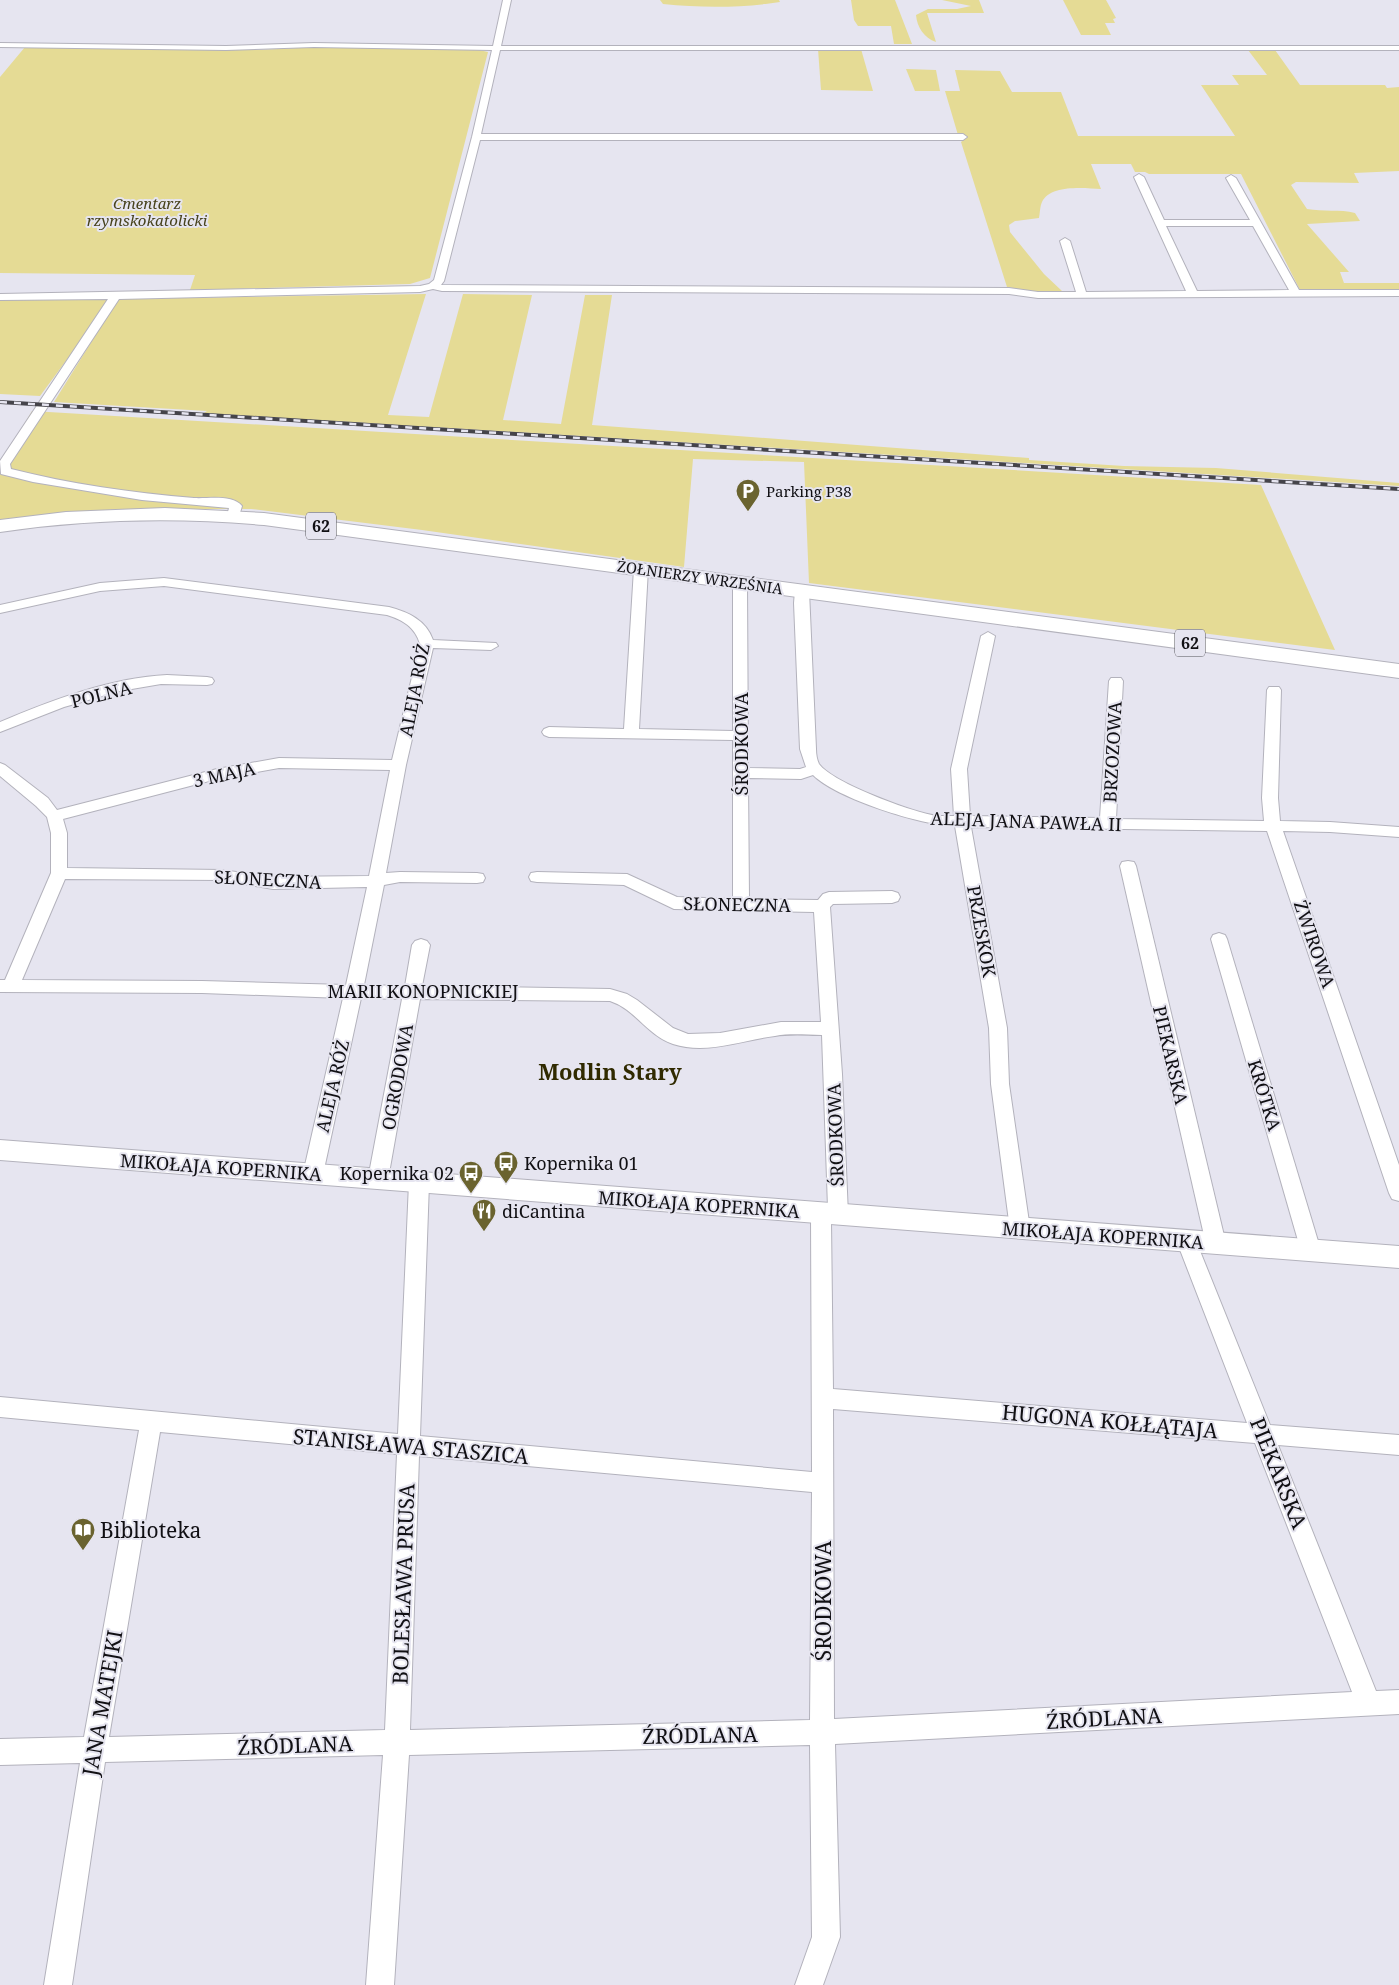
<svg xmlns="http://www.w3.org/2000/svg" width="1399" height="1985" font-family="'Noto Serif',serif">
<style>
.green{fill:#e5db95}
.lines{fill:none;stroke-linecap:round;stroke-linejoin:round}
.street-casing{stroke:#b3b2bc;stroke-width:2}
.secondary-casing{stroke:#b3b2bc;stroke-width:2}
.primary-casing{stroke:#b3b2bc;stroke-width:2}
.street{fill:#fff;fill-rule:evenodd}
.secondary{fill:#fff;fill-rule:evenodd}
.primary{fill:#fff;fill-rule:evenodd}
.rail-casing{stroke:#45444a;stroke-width:4}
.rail{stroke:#e6e5f0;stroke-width:2.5;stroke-dasharray:7;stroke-linecap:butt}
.labels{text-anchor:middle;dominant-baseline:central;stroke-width:4;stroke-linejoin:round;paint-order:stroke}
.far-park-label{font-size:15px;font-style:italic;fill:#47421c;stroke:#e6e5f0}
.far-poi-label{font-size:15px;fill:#111014;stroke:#e6e5f0;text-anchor:start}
.far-street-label{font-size:15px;fill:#111014;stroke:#e6e5f0}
.shield{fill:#e6e5f0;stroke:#515056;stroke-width:1}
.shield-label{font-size:16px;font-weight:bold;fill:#111014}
.street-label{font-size:18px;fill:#111014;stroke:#e6e5f0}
.poi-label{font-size:18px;fill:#111014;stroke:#e6e5f0;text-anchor:start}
.near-street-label{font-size:21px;fill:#111014;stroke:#e6e5f0}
.near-poi-label{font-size:21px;fill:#111014;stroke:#e6e5f0;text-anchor:start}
.district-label{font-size:22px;font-weight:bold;fill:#302a00;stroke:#e6e5f0}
</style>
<rect width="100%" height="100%" fill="#e6e5f0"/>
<g class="green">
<path d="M660,0H779L780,2C741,8 702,8 663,4Z"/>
<path d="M851,0H895L912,44H894L891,26H858L854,20Z"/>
<path d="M942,0H979L984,13H927L936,42C924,38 917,27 916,15L928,9H957L971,6Z"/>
<path d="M1063,0H1106L1116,18L1113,19L1115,23H1105L1111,35H1081Z"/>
<path d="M25,47L258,50L317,47L479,50L488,52L430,278L410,284L190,290L195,275L0,273V77Z"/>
<path d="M818,49H861L873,91L821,90Z"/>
<path d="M1248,50H1275L1300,85H1385L1387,88L1399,87V171L1354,173L1359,183L1296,182L1291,185L1307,209C1323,212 1340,209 1355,213L1360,221L1307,224L1349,272H1340L1344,283H1399V291L1308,292L1300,290L1241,174H1149L1145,172H1135L1131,164H1091L1101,189C1085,188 1050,184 1042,202C1040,206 1040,213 1039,218L1015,221L1009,225L1010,232L1044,274L1062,291H1031L1007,287L961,142L964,139L958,135L945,91H960L955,70L1000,71L1012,92H1061L1078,136H1235L1201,85H1239L1232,75H1267Z"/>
<path d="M906,69L936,70L940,91H915Z"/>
<path d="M426,294L388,415L429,417L463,294L532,295L503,420L561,424L585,295H612L592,425L1029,458V460L1124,466L1216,468L1399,483V486L204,413L207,411L54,402L118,299Z"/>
<path d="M109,297L88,331L40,396L0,394V300Z"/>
<path d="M32,411L1261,485L1335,650L809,583L804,462L693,459L684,567L422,530L251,509H118L0,521V464Z"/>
</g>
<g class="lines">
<defs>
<g id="street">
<path d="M503,0H511L501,46H1399V50H500L481,134H963L967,137L963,140H480L444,281L441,285L1009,288L1038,292H1076L1060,241L1065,238L1070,241L1086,292L1186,291L1134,177L1139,174L1144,177L1164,220H1250L1226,178L1231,175L1236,178L1299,290H1399V296L1038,298L1009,294L442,291L433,289L420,292L119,299L10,464L11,469C70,484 133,493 194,498C208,499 232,494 242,506L239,516L233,520L229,519L227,516L229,508L142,500L33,482L1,474L0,461L108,299L0,300V294L420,286L429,284L434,280L472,137L492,50L314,47L226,50L0,47V43L226,46L314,43L493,46ZM1166,226H1253L1289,290L1197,291Z"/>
<path d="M641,565L648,569L639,729L733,731V583L740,579L747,583L748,768L800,769L806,767L800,749L794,603L795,591L802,587L809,591L816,749C816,754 817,760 819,764C833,783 914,813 938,816C943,816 949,816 954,816L951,769L981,636L988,632L995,636L967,769L970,816L1100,818L1109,681L1111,678H1121L1123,681L1116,819L1264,821L1262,798L1267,690L1269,687H1279L1281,690L1278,798L1280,821L1330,822L1399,827V837L1330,832L1283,831L1399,1165V1201L1392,1199L1389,1193L1267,831L971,827L1007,1028L1009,1084L1030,1229L1027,1235L1020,1237L1013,1235L1010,1229L991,1084L989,1028L955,826C922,826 836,798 813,775L801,779L748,778L749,899L818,900L823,894L829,892L892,891L898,893L900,897L898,901L892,903L833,904L830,907L842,1074L848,1215L845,1221L838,1223L831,1221L833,1389L1247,1423L1177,1242L1180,1236L1187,1234L1194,1236L1270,1425L1399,1435V1455L1278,1445L1376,1691L1399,1690V1714L835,1744L840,1937L823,1985H795L812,1937L810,1745L409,1755L394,1985H366L383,1755L105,1762L72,1985H44L80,1763L0,1765V1739L84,1737L139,1430L0,1417V1397L398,1434L409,1183L412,1178L419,1175L426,1178L429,1183L420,1436L812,1472L811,1214L814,1208L821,1206L828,1208L822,1035C806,1035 791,1033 775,1036C741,1040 707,1055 673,1044C648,1036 635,1009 610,1001L420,999L388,1179L385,1184L378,1187L371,1184L368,1179L402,999L361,998L323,1174L320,1179L313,1182L306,1179L303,1174L343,998L202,993L0,992V980H5L51,873V833L47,817L36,806L0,776V763L5,765L48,798L57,810L217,769L279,758L392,760L420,644C415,627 403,620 387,615L164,586L100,591L0,613V605L100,583L164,578L389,607C408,612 426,620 433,640L496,643L498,646L491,650L433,648L406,765L386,873L400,872L477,873L483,874L485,878L483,882L477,883L400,882L384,885L364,985L405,986L412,945L415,941L421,939L427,941L430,945L422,986L610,989L627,994L637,1000L673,1028L688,1034L720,1033L781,1022H821L814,912L674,909L624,885L537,882L531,881L529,877L531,873L537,872L627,874L677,897L733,899V740L549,737L544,735L542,732L544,729L549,727L624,729L634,569ZM279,768L390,770L369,876L273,877L222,870L67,868V833L63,819L217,779ZM65,879L222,880L273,889L367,887L346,985L202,981L22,980ZM833,1409L1255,1443L1352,1692L834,1719ZM160,1432L397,1454L385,1730L109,1737ZM419,1456L812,1492L810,1720L410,1730Z"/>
<path d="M167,675L207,677L212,678L214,681L212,684L207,685L161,684L120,691L64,707L0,732V722C52,700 110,678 167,675Z"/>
<path d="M1128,861L1134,862L1136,866L1226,1244L1223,1250L1216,1252L1209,1250L1206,1244L1120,866L1122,862Z"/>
<path d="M1219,933L1225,935L1227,939L1321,1251L1318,1257L1311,1259L1304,1257L1301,1251L1211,939L1213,935Z"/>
</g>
<path id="secondary" d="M0,1140L1399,1246V1268L0,1160Z"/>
<path id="primary" d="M165,508L264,513L1399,664V678L264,525C175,517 88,519 0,532V520L66,512Z"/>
</defs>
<use href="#street" class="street-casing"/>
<use href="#secondary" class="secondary-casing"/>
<use href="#primary" class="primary-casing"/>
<use href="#street" class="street"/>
<use href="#secondary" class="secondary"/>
<use href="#primary" class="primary"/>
<defs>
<path id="rail" d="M0,402L1399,489"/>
</defs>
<use href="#rail" class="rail-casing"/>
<use href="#rail" class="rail"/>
</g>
<defs>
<symbol id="parking-pin" viewBox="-11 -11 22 30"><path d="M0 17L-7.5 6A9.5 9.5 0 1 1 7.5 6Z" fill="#6a632f" stroke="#e6e5f0"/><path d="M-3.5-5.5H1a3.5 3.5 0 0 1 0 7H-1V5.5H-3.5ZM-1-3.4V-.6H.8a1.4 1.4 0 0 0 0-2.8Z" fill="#fff"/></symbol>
<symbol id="bus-pin" viewBox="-11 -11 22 30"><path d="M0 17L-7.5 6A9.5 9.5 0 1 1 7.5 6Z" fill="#6a632f" stroke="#e6e5f0"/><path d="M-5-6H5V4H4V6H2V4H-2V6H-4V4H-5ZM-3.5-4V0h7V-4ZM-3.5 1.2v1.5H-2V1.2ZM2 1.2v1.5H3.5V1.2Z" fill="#fff"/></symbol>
<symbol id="restaurant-pin" viewBox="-11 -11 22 30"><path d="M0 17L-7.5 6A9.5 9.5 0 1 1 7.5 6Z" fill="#6a632f" stroke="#e6e5f0"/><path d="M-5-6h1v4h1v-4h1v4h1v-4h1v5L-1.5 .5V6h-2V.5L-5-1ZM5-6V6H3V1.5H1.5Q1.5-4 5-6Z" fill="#fff"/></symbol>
<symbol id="library-pin" viewBox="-11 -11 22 30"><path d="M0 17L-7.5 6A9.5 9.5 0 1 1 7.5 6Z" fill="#6a632f" stroke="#e6e5f0"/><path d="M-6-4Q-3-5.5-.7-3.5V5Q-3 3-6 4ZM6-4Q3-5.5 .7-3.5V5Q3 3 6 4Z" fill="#fff"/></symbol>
</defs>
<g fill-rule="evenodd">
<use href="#parking-pin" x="734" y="477" width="28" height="38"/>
<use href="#bus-pin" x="492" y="1149" width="28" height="38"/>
<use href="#bus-pin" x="457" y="1159" width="28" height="38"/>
<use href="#restaurant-pin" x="470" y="1197" width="28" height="38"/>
<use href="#library-pin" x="69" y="1516" width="28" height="38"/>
</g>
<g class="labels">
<g class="far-park-label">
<text x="147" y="203">Cmentarz<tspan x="147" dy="17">rzymskokatolicki</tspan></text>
</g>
<g class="far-poi-label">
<text x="766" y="491">Parking P38</text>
</g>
<g class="far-street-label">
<text transform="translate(700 577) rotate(8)">ŻOŁNIERZY WRZEŚNIA</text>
</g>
<g class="shield">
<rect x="306" y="512.5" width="30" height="27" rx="4"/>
<rect x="1175" y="629.5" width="30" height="27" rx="4"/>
</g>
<g class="shield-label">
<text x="321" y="526">62</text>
<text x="1190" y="643">62</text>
</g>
<g class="street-label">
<text transform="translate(414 690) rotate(-79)">ALEJA RÓŻ</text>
<text transform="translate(101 694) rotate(-14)">POLNA</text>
<text transform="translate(741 744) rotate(-90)">ŚRODKOWA</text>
<text transform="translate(1112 752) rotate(-87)">BRZOZOWA</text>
<text transform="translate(224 774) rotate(-12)">3 MAJA</text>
<text transform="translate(1026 821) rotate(2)">ALEJA JANA PAWŁA II</text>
<text transform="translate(268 879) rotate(3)">SŁONECZNA</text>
<text transform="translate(737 904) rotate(1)">SŁONECZNA</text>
<text transform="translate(982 931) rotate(80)">PRZESKOK</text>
<text transform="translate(1315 944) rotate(71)">ŻWIROWA</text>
<text x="423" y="991">MARII KONOPNICKIEJ</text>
<text transform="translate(1171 1055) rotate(77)">PIEKARSKA</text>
<text transform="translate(397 1077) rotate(-80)">OGRODOWA</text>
<text transform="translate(332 1086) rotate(-77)">ALEJA RÓŻ</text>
<text transform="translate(1265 1095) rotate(73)">KRÓTKA</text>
<text transform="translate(835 1135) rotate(-92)">ŚRODKOWA</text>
<text transform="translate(221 1167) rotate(4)">MIKOŁAJA KOPERNIKA</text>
<text transform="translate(699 1204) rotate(4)">MIKOŁAJA KOPERNIKA</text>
<text transform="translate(1103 1235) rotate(4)">MIKOŁAJA KOPERNIKA</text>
</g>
<g class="poi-label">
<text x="524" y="1163">Kopernika 01</text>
<text x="454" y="1173" text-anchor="end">Kopernika 02</text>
<text x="502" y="1211">diCantina</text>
</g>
<g class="near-street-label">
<text transform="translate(1110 1421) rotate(5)">HUGONA KOŁŁĄTAJA</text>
<text transform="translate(411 1446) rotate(5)">STANISŁAWA STASZICA</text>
<text transform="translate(1279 1473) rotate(68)">PIEKARSKA</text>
<text transform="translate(403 1584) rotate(-88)">BOLESŁAWA PRUSA</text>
<text transform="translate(823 1601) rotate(-90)">ŚRODKOWA</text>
<text transform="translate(102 1703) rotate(-80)">JANA MATEJKI</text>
<text transform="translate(1104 1718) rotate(-3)">ŹRÓDLANA</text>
<text transform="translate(700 1735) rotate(-1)">ŹRÓDLANA</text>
<text transform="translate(295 1745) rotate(-2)">ŹRÓDLANA</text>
</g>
<g class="near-poi-label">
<text x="100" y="1530">Biblioteka</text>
</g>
<g class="district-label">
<text x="610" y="1071">Modlin Stary</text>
</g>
</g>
</svg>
